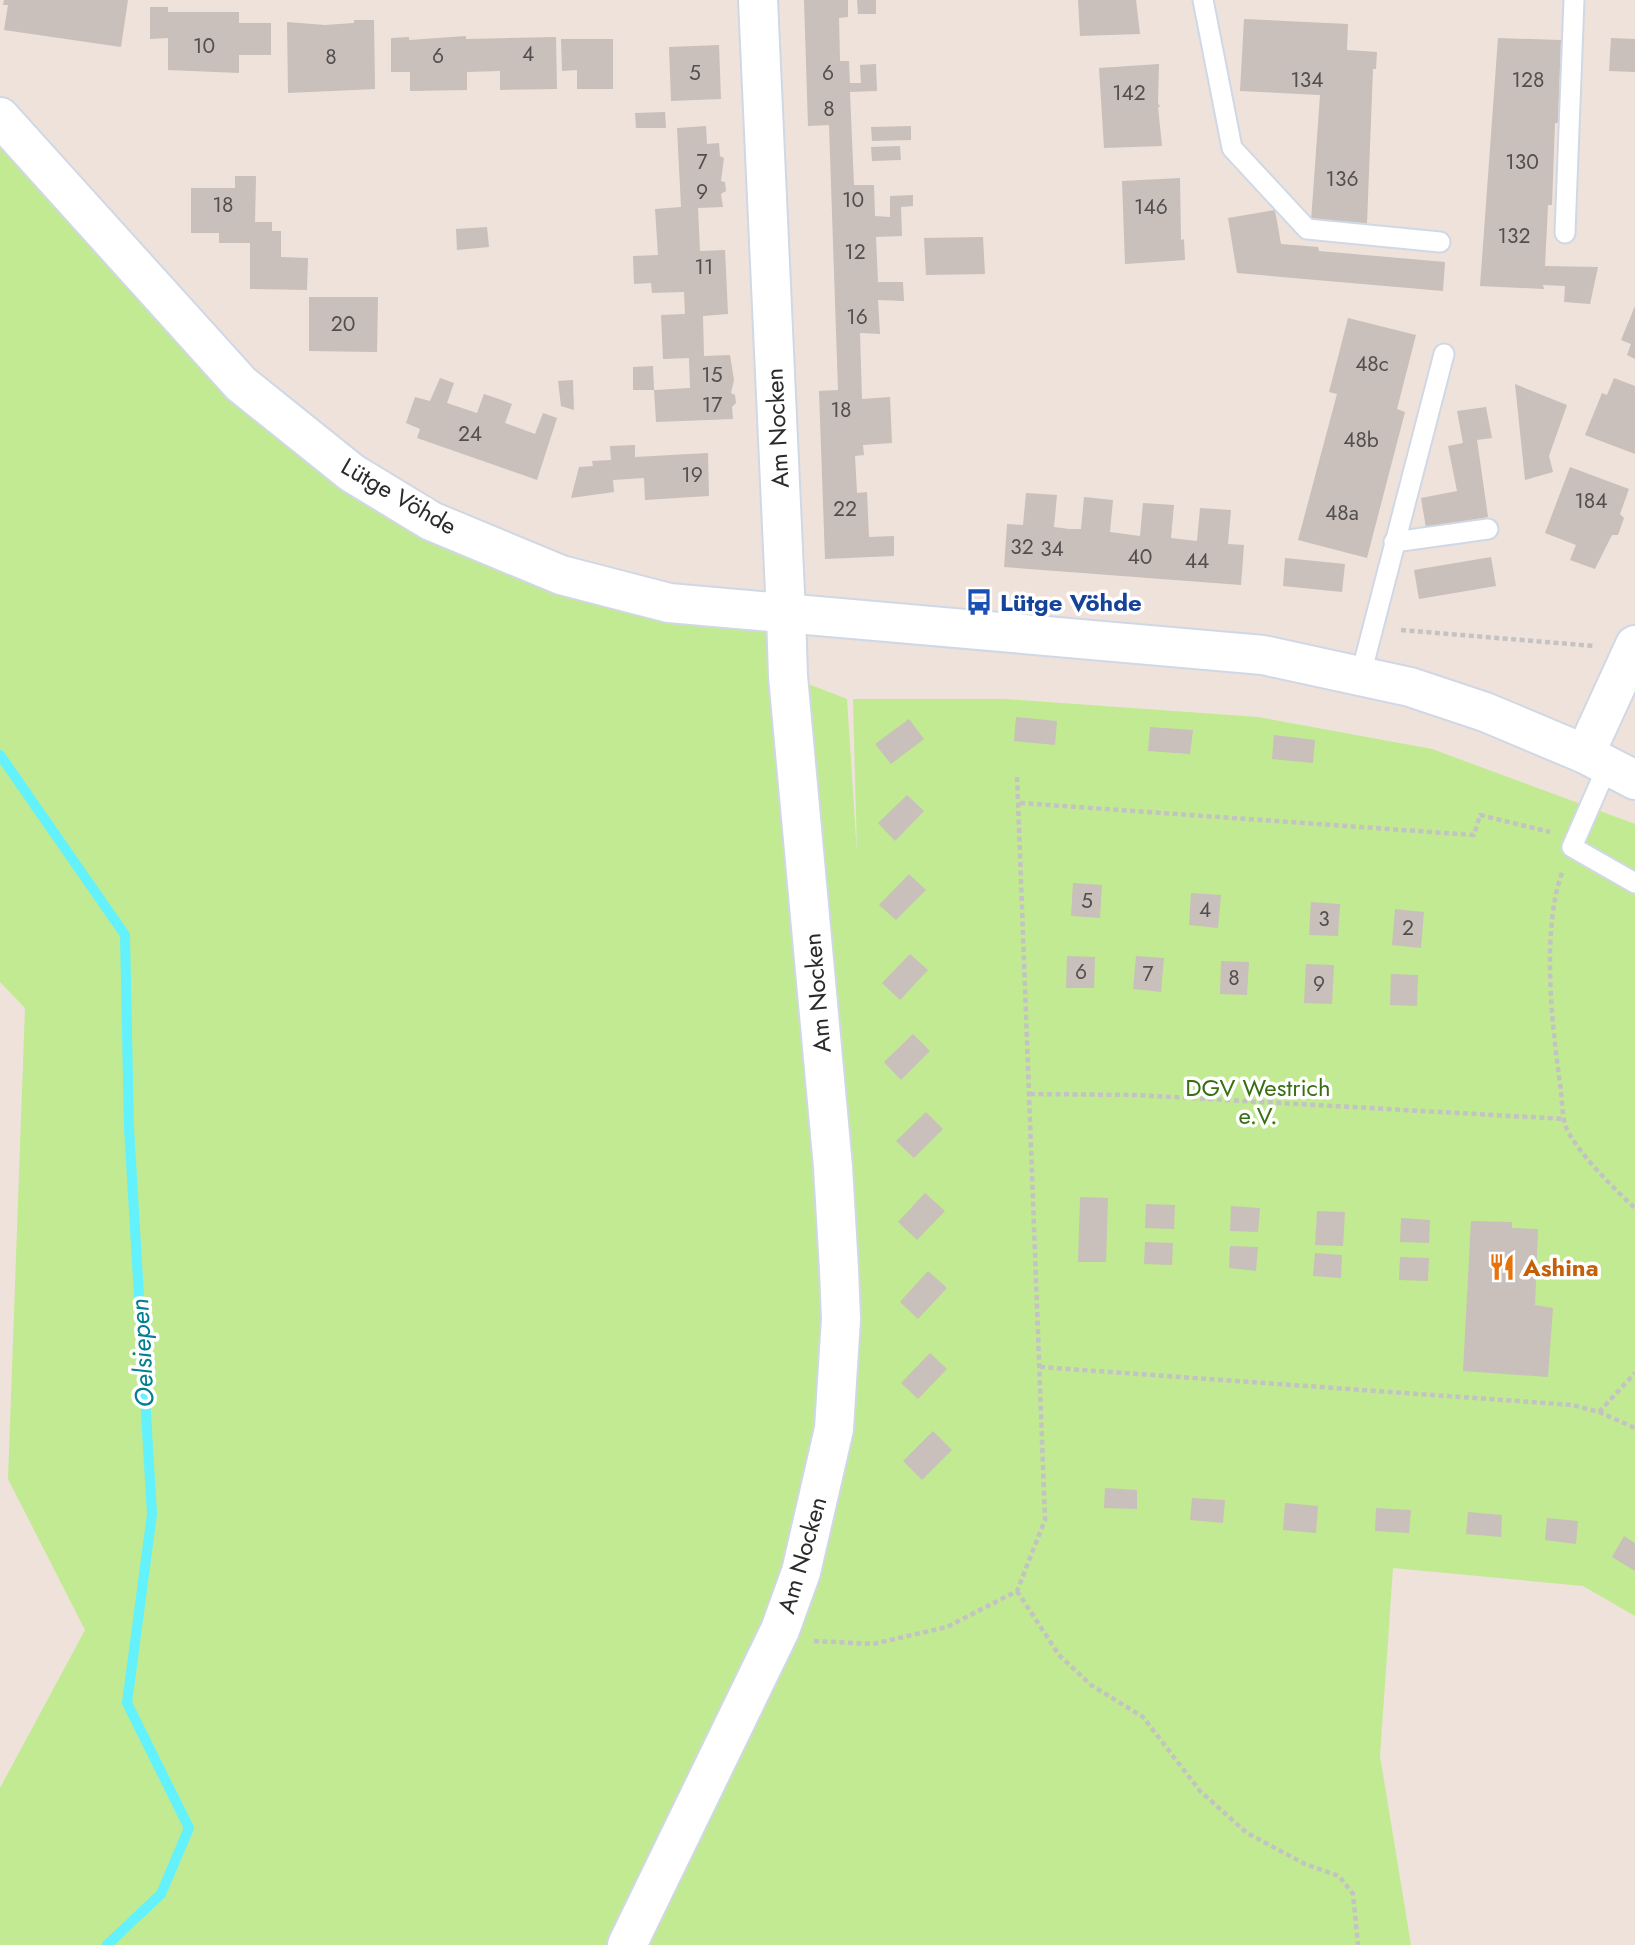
<svg xmlns="http://www.w3.org/2000/svg" width="1635" height="1945" font-family="Jost,sans-serif">
<style>
.green{fill:#c2ea92}
.lines{fill:none;stroke-linecap:round;stroke-linejoin:round}
.stream{stroke:#63f1fb;stroke-width:10}
.building{fill:#c9bfbb}
.service-casing{stroke:#d0d8e5;stroke-width:23}
.minor-casing{stroke:#d0d8e5;stroke-width:42}
.tertiary-casing{stroke:#d0d8e5;stroke-width:42}
.path{stroke:#c3c3c3;stroke-width:4.5;stroke-dasharray:5 3.5;stroke-linecap:butt}
.service{stroke:#fff;stroke-width:19}
.minor{stroke:#fff;stroke-width:38}
.tertiary{stroke:#fff;stroke-width:38}
.labels{text-anchor:middle;dominant-baseline:central;stroke-width:7;stroke-linejoin:round;paint-order:stroke}
.number-label{font-size:21px;fill:#524f4e}
.street-label{font-size:24px;fill:#2a2a2a;stroke:#fff}
.transit-label{font-size:24px;font-weight:bold;fill:#164399;stroke:#fff;text-anchor:start}
.park-label{font-size:24px;fill:#396f13;stroke:#fff}
.food-label{font-size:24px;font-weight:bold;fill:#c56008;stroke:#fff;text-anchor:start}
.water-label{font-size:26px;font-style:italic;fill:#037e92;stroke:#fff}
</style>
<rect width="100%" height="100%" fill="#eee2db"/>
<path class="green" d="M0,117L150,284L431,521L786,615L788,676L847,699L857,854L853,699H1005L1258,717L1432,749L1635,824V1616L1583,1586L1393,1568L1380,1756L1411,1945H0V1788L85,1630L8,1479L25,1008L0,982Z"/>
<g class="lines">
<path class="stream" d="M0,755L125,935L129,1128L152,1514L127,1703L189,1828L161,1894L107,1945"/>
</g>
<g class="building">
<path d="M4,0H128L121,47L4,30L8,5H3Z"/>
<path d="M804,0H848V17L839,18L840,61H849L850,83H861L860,65L876,64L877,91L850,92L854,185H874L875,216L890,217V196L913,195V206L901,207L902,236L876,237L878,282H903L904,301L878,300L880,334L860,333L862,399L890,397L892,443L863,445L864,455L855,456L857,493L867,492L869,537L894,536V556L825,559L819,391L838,390L829,125L808,126Z"/>
<path d="M857,0H876V14H858Z"/>
<path d="M1078,0H1136L1140,34L1080,36Z"/>
<path d="M150,7H168V12H239V23H271V55H239V73L168,70V38L150,39Z"/>
<path d="M1244,19L1348,24L1347,50L1377,52L1376,69H1373L1367,223L1311,221L1320,95L1240,91Z"/>
<path d="M354,20H374L375,89L288,93L287,22L325,25L354,23Z"/>
<path d="M466,36V39L556,37L557,89L500,90V71L467,72V90L410,91V72H391V38L409,37V40Z"/>
<path d="M1498,38L1561,40L1558,123H1555L1552,205H1548L1545,266L1598,267L1590,304L1564,302L1565,286L1543,285L1544,289L1480,286Z"/>
<path d="M1611,38L1635,39V72L1609,71Z"/>
<path d="M561,39H613V89H577V70L562,71Z"/>
<path d="M719,45L721,99L671,101L669,47Z"/>
<path d="M1159,64L1158,103L1160,107H1158L1162,146L1104,148L1099,68Z"/>
<path d="M665,112L666,128H636L635,113Z"/>
<path d="M706,126L707,144L719,143L720,156L724,158L721,181L725,182L726,191L721,194L723,207L698,208L700,251L725,250L728,314L703,316L704,356L730,355L734,380L731,393L735,395L736,403L732,407L733,419L656,422L654,390L690,388L689,358L663,359L661,315L685,314L684,292L652,293L651,283L634,284L633,256L658,255L655,209L681,207L677,128Z"/>
<path d="M911,126V140L872,141L871,127Z"/>
<path d="M900,146L901,160L872,161L871,147Z"/>
<path d="M235,176H256L255,222H272V231H281V257L308,258L307,290L250,289V243H219V233H191V188H235Z"/>
<path d="M1180,178L1181,240L1184,239L1185,260L1125,264L1122,181Z"/>
<path d="M1275,210L1281,244L1318,247L1319,251L1445,262L1443,291L1237,273L1228,218Z"/>
<path d="M487,227L489,247L457,250L456,229Z"/>
<path d="M983,237L985,274L926,275L924,238Z"/>
<path d="M309,297H378L377,352L309,351Z"/>
<path d="M1635,306V359L1627,355L1631,344L1621,340Z"/>
<path d="M1348,318L1416,335L1397,409L1405,412L1367,558L1298,540L1337,394L1329,392Z"/>
<path d="M653,366L654,390H633V367Z"/>
<path d="M440,378L454,383L447,403L477,413L484,394L499,399L512,404L505,423L535,434L543,413L557,418L537,480L417,438L420,429L406,423L415,397L430,401Z"/>
<path d="M1614,378L1635,386V454L1585,435L1602,393L1607,395Z"/>
<path d="M573,380L574,410L561,406L558,381Z"/>
<path d="M1515,384L1567,405L1549,456L1553,472L1525,480Z"/>
<path d="M1486,407L1492,438L1477,440L1488,517L1426,528L1421,498L1457,491L1448,446L1463,443L1457,411Z"/>
<path d="M635,445V457L708,453L709,496L645,500L644,478L613,480L614,492L571,498L579,467L593,466L592,461L611,460L610,446Z"/>
<path d="M1570,467L1629,489L1620,514L1624,518L1618,535H1612L1595,569L1570,560L1576,545L1545,533Z"/>
<path d="M1026,493L1057,495L1054,527L1069,529H1081L1084,497L1113,500L1110,532L1140,536L1143,503L1174,505L1171,538L1197,541L1200,508L1231,510L1228,544L1244,545L1241,585L1004,567L1007,524L1023,525Z"/>
<path d="M1491,557L1496,586L1419,599L1414,570Z"/>
<path d="M1285,558L1345,564L1342,592L1283,586Z"/>
<path d="M1016,717L1057,721L1055,745L1014,741Z"/>
<path d="M909,719L924,739L891,764L875,744Z"/>
<path d="M1150,727L1193,730L1190,754L1148,751Z"/>
<path d="M1274,735L1315,740L1313,763L1272,759Z"/>
<path d="M907,795L924,811L895,841L878,823Z"/>
<path d="M909,874L926,890L896,920L879,905Z"/>
<path d="M1073,883L1102,885L1100,918L1071,916Z"/>
<path d="M1191,893L1221,895L1218,928L1189,925Z"/>
<path d="M1311,902L1340,904L1338,936L1309,935Z"/>
<path d="M1395,909L1424,912L1421,948L1392,945Z"/>
<path d="M910,954L928,970L900,1000L882,983Z"/>
<path d="M1067,956L1095,957L1094,988H1066Z"/>
<path d="M1136,956L1164,958L1161,992L1133,989Z"/>
<path d="M1221,961L1249,962L1247,995L1220,994Z"/>
<path d="M1306,964L1334,965L1332,1004L1304,1003Z"/>
<path d="M1391,974L1418,975L1417,1006L1390,1005Z"/>
<path d="M913,1034L930,1051L901,1080L884,1062Z"/>
<path d="M926,1112L943,1129L914,1158L896,1141Z"/>
<path d="M925,1193L945,1211L917,1240L898,1222Z"/>
<path d="M1080,1197L1108,1198L1106,1262H1078Z"/>
<path d="M1146,1204L1175,1205L1174,1229L1145,1228Z"/>
<path d="M1231,1206L1260,1208L1258,1232L1230,1231Z"/>
<path d="M1317,1211L1345,1212L1343,1246L1315,1245Z"/>
<path d="M1401,1218L1430,1220L1429,1243L1400,1242Z"/>
<path d="M1471,1221L1512,1222V1228L1538,1229L1535,1305L1553,1308L1548,1377L1463,1371Z"/>
<path d="M1145,1242L1173,1243L1172,1265L1144,1264Z"/>
<path d="M1230,1246L1258,1247L1256,1271L1229,1268Z"/>
<path d="M1315,1253L1342,1255L1341,1278L1313,1276Z"/>
<path d="M1400,1257L1429,1258L1428,1281L1399,1280Z"/>
<path d="M928,1271L947,1288L918,1319L900,1302Z"/>
<path d="M930,1353L947,1369L918,1399L901,1383Z"/>
<path d="M933,1431L952,1450L922,1480L903,1461Z"/>
<path d="M1105,1488L1137,1490V1509L1104,1508Z"/>
<path d="M1192,1498L1225,1500L1223,1523L1190,1520Z"/>
<path d="M1285,1503L1318,1506L1316,1533L1283,1530Z"/>
<path d="M1376,1508L1411,1510L1409,1533L1375,1531Z"/>
<path d="M1468,1512L1502,1515L1501,1537L1466,1534Z"/>
<path d="M1547,1518L1578,1521L1576,1544L1545,1540Z"/>
<path d="M1624,1536L1635,1543V1571L1612,1557Z"/>
</g>
<g class="lines">
<defs>
<g id="service">
<path d="M1203,0L1232,148L1307,229L1440,242"/>
<path d="M1565,233L1574,0"/>
<path d="M1394,542L1488,529"/>
<path d="M1361,674L1444,354"/>
<path d="M1608,765L1572,847L1635,883"/>
</g>
<g id="minor">
<path d="M758,0L786,615"/>
<path d="M0,117L241,384L352,473L431,521L561,575L669,603L1263,655L1410,687L1485,712L1585,754L1635,780"/>
<path d="M1585,754L1635,645"/>
</g>
<path id="tertiary" d="M627,1945L780,1630L801,1572L834,1429L841,1319L839,1269L833,1167L788,676L786,615"/>
</defs>
<use href="#service" class="service-casing"/>
<use href="#minor" class="minor-casing"/>
<use href="#tertiary" class="tertiary-casing"/>
<g class="path">
<path d="M1401,630L1594,646"/>
<path d="M1020,803L1474,835L1480,815L1550,832"/>
<path d="M1562,873C1541,930 1552,1029 1561,1090C1562,1101 1562,1116 1566,1127C1575,1150 1616,1191 1635,1208"/>
<path d="M1030,1094L1137,1095L1565,1119"/>
<path d="M1040,1367L1573,1405L1599,1412L1635,1428"/>
<path d="M1599,1412L1635,1373"/>
<path d="M1017,1591L1059,1655L1091,1685L1143,1717L1200,1791L1247,1833L1305,1864L1339,1876L1353,1894L1358,1945"/>
<path d="M814,1641L873,1644L947,1627L1017,1591L1045,1520L1017,775"/>
</g>
<use href="#service" class="service"/>
<use href="#minor" class="minor"/>
<use href="#tertiary" class="tertiary"/>
</g>
<defs>
<symbol id="bus-bare" viewBox="-9 -9 18 18"><path d="M-5-6H5V4H4V6H2V4H-2V6H-4V4H-5ZM-3.5-4V0h7V-4ZM-3.5 1.2v1.5H-2V1.2ZM2 1.2v1.5H3.5V1.2Z" fill="#1a4fb4" stroke="#fff" stroke-width="2.5" paint-order="stroke"/></symbol>
<symbol id="restaurant-bare" viewBox="-9 -9 18 18"><path d="M-5-6h1v4h1v-4h1v4h1v-4h1v5L-1.5 .5V6h-2V.5L-5-1ZM5-6V6H3V1.5H1.5Q1.5-4 5-6Z" fill="#e8710a" stroke="#fff" stroke-width="2.5" paint-order="stroke"/></symbol>
</defs>
<g fill-rule="evenodd">
<use href="#bus-bare" x="960" y="583" width="38" height="38"/>
<use href="#restaurant-bare" x="1483" y="1248" width="38" height="38"/>
</g>
<g class="labels">
<g class="number-label">
<text x="204" y="46">10</text>
<text x="528" y="54">4</text>
<text x="438" y="56">6</text>
<text x="331" y="57">8</text>
<text x="695" y="73">5</text>
<text x="828" y="73">6</text>
<text x="1307" y="80">134</text>
<text x="1528" y="80">128</text>
<text x="1129" y="93">142</text>
<text x="829" y="109">8</text>
<text x="702" y="162">7</text>
<text x="1522" y="162">130</text>
<text x="1342" y="179">136</text>
<text x="702" y="192">9</text>
<text x="853" y="200">10</text>
<text x="223" y="205">18</text>
<text x="1151" y="207">146</text>
<text x="1514" y="236">132</text>
<text x="855" y="252">12</text>
<text x="704" y="267">11</text>
<text x="857" y="317">16</text>
<text x="343" y="324">20</text>
<text x="1372" y="364">48c</text>
<text x="712" y="375">15</text>
<text x="712" y="405">17</text>
<text x="841" y="410">18</text>
<text x="470" y="434">24</text>
<text x="1361" y="440">48b</text>
<text x="692" y="475">19</text>
<text x="1591" y="501">184</text>
<text x="845" y="509">22</text>
<text x="1342" y="513">48a</text>
<text x="1022" y="547">32</text>
<text x="1052" y="549">34</text>
<text x="1140" y="557">40</text>
<text x="1197" y="561">44</text>
<text x="1087" y="901">5</text>
<text x="1205" y="910">4</text>
<text x="1324" y="919">3</text>
<text x="1408" y="928">2</text>
<text x="1081" y="972">6</text>
<text x="1148" y="974">7</text>
<text x="1234" y="978">8</text>
<text x="1319" y="984">9</text>
</g>
<g class="street-label">
<text transform="translate(777 428) rotate(-93)">Am Nocken</text>
<text transform="translate(399 496) rotate(30)">Lütge Vöhde</text>
<text transform="translate(817 993) rotate(-95)">Am Nocken</text>
<text transform="translate(802 1555) rotate(-74)">Am Nocken</text>
</g>
<g class="transit-label">
<text x="1000" y="602">Lütge Vöhde</text>
</g>
<g class="park-label">
<text x="1258" y="1087">DGV Westrich<tspan x="1258" dy="28">e.V.</tspan></text>
</g>
<g class="food-label">
<text x="1523" y="1267">Ashina</text>
</g>
<g class="water-label">
<text transform="translate(142 1353) rotate(-93)">Oelsiepen</text>
</g>
</g>
</svg>
